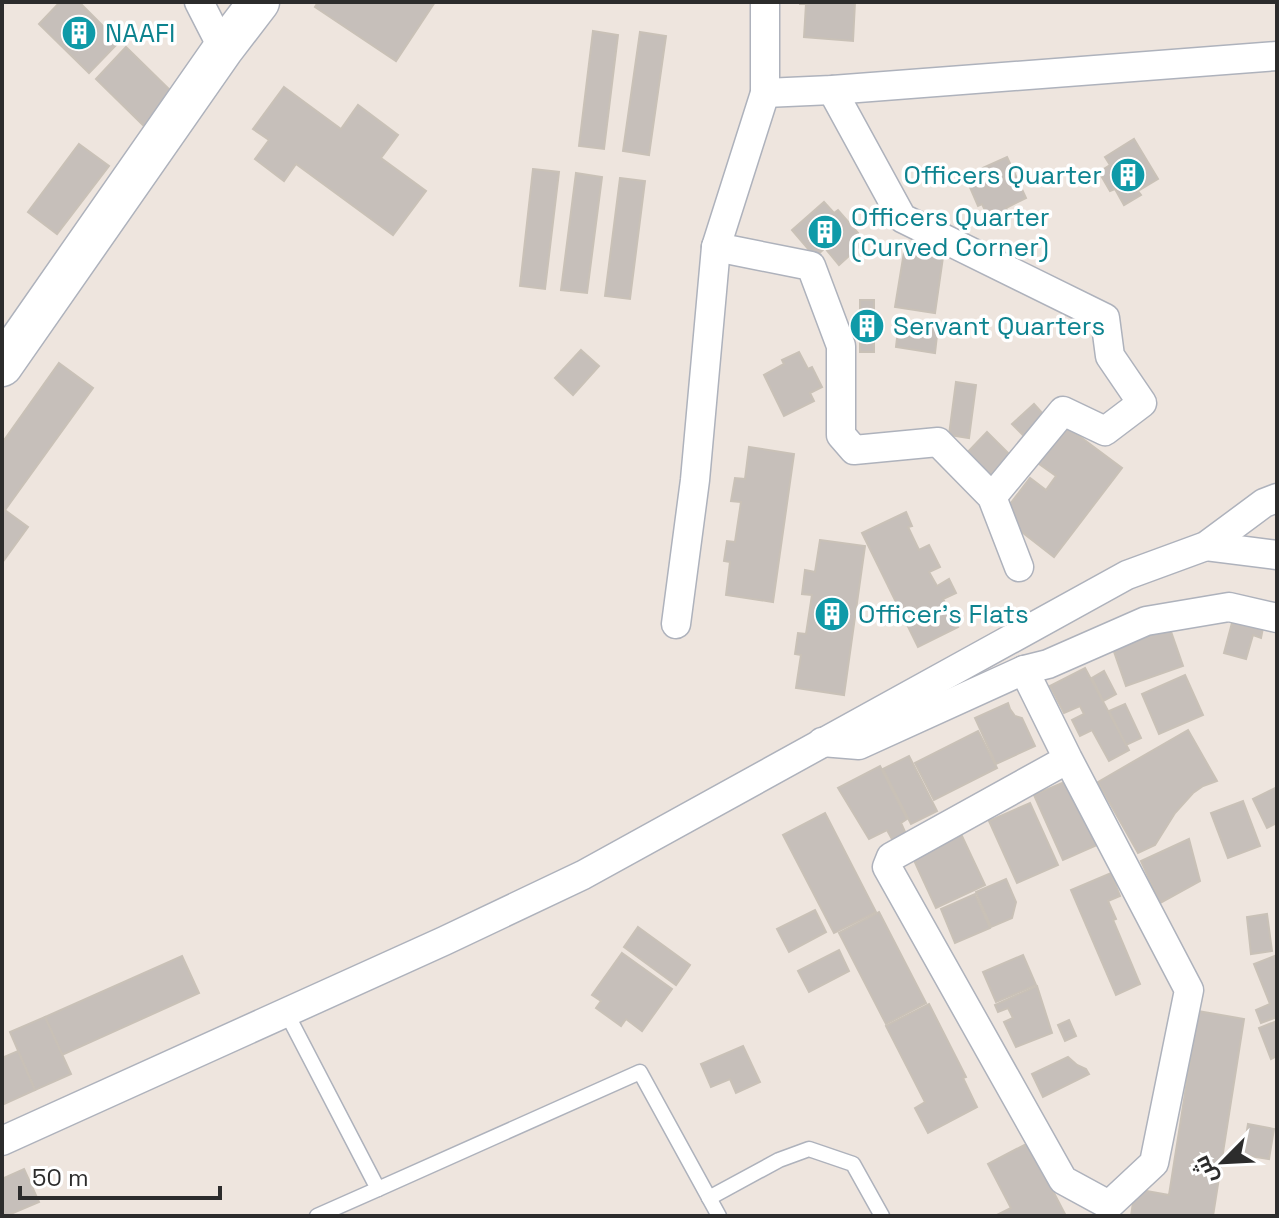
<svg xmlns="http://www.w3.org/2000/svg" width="1279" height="1218" font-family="'Space Grotesk',Cairo,sans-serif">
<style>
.building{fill:#c6bfba;stroke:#c9c1b7;stroke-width:2}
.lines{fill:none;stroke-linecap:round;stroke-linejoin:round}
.lane-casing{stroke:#aeb2bc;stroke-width:17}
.street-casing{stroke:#aeb2bc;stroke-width:31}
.secondary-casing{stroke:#aeb2bc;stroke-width:43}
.lane{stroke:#fff;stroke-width:14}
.street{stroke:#fff;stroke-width:28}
.secondary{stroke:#fff;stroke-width:40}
.labels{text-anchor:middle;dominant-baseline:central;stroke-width:7;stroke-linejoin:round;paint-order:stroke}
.culture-label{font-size:26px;fill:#0d838f;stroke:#fff;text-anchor:start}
</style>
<rect width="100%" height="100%" fill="#eee5de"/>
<g class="building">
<path d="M60,2H79L119,42L89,73L39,24Z"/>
<path d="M318,2H435L396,61L315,7Z"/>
<path d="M800,2H855L853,41L804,37L806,4H800Z"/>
<path d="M593,31L618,35L604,149L579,146Z"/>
<path d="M640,32L666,36L649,155L623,151Z"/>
<path d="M126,47L176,96L145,127L96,79Z"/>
<path d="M284,87L341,129L358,105L398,135L381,158L426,191L393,235L296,164L284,181L255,159L269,140L253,129Z"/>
<path d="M1134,139L1158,179L1138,191L1141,195L1124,205L1115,189L1110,191L1099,172L1110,165L1105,157Z"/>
<path d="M79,144L109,166L57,234L28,212Z"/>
<path d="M1007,157L1026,198L1006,208L1008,212L990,221L982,204L978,206L969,185L981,180L976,171Z"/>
<path d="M533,169L559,172L545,289L520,286Z"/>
<path d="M576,173L602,177L587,293L561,290Z"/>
<path d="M620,178L645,181L630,299L605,296Z"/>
<path d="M824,202L834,213L838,210L858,233L853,238L860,246L839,265L825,248L815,257L792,230Z"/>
<path d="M904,252L943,257L935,313L895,307Z"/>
<rect x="860" y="300" width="14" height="52"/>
<path d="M899,321L938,326L935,353L896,347Z"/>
<path d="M581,350L599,366L573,395L555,378Z"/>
<path d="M799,352L808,369L812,367L822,387L810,393L814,401L784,416L764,375L784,364L782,360Z"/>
<path d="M59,363L93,388L5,510L2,508V443Z"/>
<path d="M956,382L976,385L969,438L949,435Z"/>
<path d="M1034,404L1052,424L1031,443L1012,424Z"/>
<path d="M1063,424L1122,468L1054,557L1001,516L1030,478L1046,490L1056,476L1035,461Z"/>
<path d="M987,432L1017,462L994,485L964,456Z"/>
<path d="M749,447L794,454L773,602L726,595L730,562L724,561L727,541L735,542L741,502L731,501L735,478L745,479Z"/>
<path d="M2,508L28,527L2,563Z"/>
<path d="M906,512L912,526L908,527L919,550L929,545L940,567L929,572L937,586L949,579L956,593L943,599L958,627L918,647L862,533Z"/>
<path d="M820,540L865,546L844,695L796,688L801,655L795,654L798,633L806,634L812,595L802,594L805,570L815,572Z"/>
<path d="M1233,619L1263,628L1261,638L1253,635L1246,659L1224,653Z"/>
<path d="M1168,623L1183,666L1126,686L1111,643Z"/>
<path d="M1085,668L1129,750L1109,761L1092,730L1080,736L1072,720L1084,714L1080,706L1064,713L1050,686Z"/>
<path d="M1104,671L1116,694L1103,701L1092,678Z"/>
<path d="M1185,675L1203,715L1159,734L1142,694Z"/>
<path d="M1008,703L1010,709L1015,716L1022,718L1035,746L996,764L975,718Z"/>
<path d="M1125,704L1141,738L1126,745L1109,711Z"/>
<path d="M1188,730L1217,781L1203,786L1193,793L1175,813L1155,845L1138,853L1098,782Z"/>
<path d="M978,731L997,768L934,800L915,763Z"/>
<path d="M909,756L937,811L911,824L883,769Z"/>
<path d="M880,766L907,819L901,823L906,834L893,841L887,830L869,839L838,788Z"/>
<path d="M1069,780L1097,845L1063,860L1034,795Z"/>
<path d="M1277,787V823L1267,828L1253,799Z"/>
<path d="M1243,801L1260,846L1228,858L1211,813Z"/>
<path d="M1030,803L1058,865L1017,883L989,821Z"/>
<path d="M825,813L876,912L834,933L783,835Z"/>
<path d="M961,834L985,885L936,908L912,856Z"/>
<path d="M1189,839L1200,881L1160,903L1141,861Z"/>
<path d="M1111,873L1120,896L1108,901L1116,919L1113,920L1140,984L1116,995L1071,890Z"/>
<path d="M1006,879L1016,902L1012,918L991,927L976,892Z"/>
<path d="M975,894L990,928L955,943L941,909Z"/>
<path d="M815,910L826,932L789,952L777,929Z"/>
<path d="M879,912L926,1003L886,1024L839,933Z"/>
<path d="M1267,914L1272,951L1251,954L1247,917Z"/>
<path d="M638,927L690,965L676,985L624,947Z"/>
<path d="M839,950L849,971L809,992L798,971Z"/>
<path d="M622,953L672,989L642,1031L626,1019L621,1026L596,1008L601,1001L592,995Z"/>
<path d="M1023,955L1036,985L996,1002L983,972Z"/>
<path d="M1277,955V966L1275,967L1277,970V1017L1261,1023L1256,1010L1270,1004L1254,964Z"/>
<path d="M182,956L199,993L62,1055L45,1017Z"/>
<path d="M1037,986L1052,1033L1016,1047L1004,1022L1013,1018L1008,1008L998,1012L995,1005Z"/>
<path d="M929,1004L966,1077L963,1078L977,1107L928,1133L915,1108L925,1102L886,1026Z"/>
<path d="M1198,1011L1244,1019L1213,1216H1131L1135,1189L1169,1195Z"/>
<path d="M45,1017L71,1074L35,1090L10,1032Z"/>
<path d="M1069,1020L1076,1036L1065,1041L1058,1025Z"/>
<path d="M1277,1021V1056L1271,1059L1259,1028Z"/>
<path d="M743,1046L760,1082L736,1093L730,1079L711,1087L701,1064Z"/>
<path d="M18,1051L35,1090L2,1105V1058Z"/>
<path d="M1068,1057L1077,1065L1086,1069L1089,1074L1043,1097L1032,1074Z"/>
<path d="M1248,1124L1274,1129L1269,1159L1243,1155Z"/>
<path d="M1028,1143L1066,1216H995L1011,1208L988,1164Z"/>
<path d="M24,1169L39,1202L6,1216H2V1179Z"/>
</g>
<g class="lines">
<defs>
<g id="lane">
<path d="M286,1012L378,1189L317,1216"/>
<path d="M378,1189L640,1072L719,1216"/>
<path d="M709,1198L779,1160L809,1149L853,1164L882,1216"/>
</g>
<g id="street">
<path d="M199,2L223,49"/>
<path d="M832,90L902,218L1105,318L1110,356L1142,403L1105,431L1063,411L992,497"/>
<path d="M765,93L832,90L1277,56"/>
<path d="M716,247L811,266L841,346V435L854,450L938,442L992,497L1019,567"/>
<path d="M1206,546L1277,555"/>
<path d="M676,624L695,480L716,247L765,93V2"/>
<path d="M1024,670L1068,759L1189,990L1154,1163L1109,1205L1063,1180L887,867L891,857L1068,759"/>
<path d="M822,742L859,745L1024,670L1048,664L1146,621L1229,607L1277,618"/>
<path d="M2,1141L444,941L583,875L1127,575L1206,546L1264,503L1277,498"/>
</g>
<path id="secondary" d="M2,366L223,49L259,2"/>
</defs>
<use href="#lane" class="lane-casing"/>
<use href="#street" class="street-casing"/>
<use href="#secondary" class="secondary-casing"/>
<use href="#lane" class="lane"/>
<use href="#street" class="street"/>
<use href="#secondary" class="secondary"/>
</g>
<defs>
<symbol id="building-disc" viewBox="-11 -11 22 22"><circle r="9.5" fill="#0f9aa8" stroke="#fff"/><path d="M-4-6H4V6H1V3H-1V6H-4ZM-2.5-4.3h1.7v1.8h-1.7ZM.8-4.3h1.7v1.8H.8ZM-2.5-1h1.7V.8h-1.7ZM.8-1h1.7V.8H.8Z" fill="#fff"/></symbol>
</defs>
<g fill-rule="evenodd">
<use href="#building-disc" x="59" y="13" width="40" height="40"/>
<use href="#building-disc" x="1108" y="155" width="40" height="40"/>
<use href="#building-disc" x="805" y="212" width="40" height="40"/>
<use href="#building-disc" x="847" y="306" width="40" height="40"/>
<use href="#building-disc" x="812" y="594" width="40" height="40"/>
</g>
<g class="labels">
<g class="culture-label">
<text x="105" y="33">NAAFI</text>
<text x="1102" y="175" text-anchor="end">Officers Quarter</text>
<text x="851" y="217">Officers Quarter<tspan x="851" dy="30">(Curved Corner)</tspan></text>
<text x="893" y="326">Servant Quarters</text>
<text x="858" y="614">Officer's Flats</text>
</g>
</g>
<rect width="1279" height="1218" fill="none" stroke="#2c2c2c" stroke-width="8"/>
<g transform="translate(1223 1162) rotate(246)" stroke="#ffffff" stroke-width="6" paint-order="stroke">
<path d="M0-6L14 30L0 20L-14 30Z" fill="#2c2c2c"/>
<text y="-12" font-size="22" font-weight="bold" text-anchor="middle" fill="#2c2c2c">ش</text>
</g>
<path d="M20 1186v12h200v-12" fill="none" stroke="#2c2c2c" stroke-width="4"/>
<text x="32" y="1186" font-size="24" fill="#2c2c2c" stroke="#ffffff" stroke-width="6" paint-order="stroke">50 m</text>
</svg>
